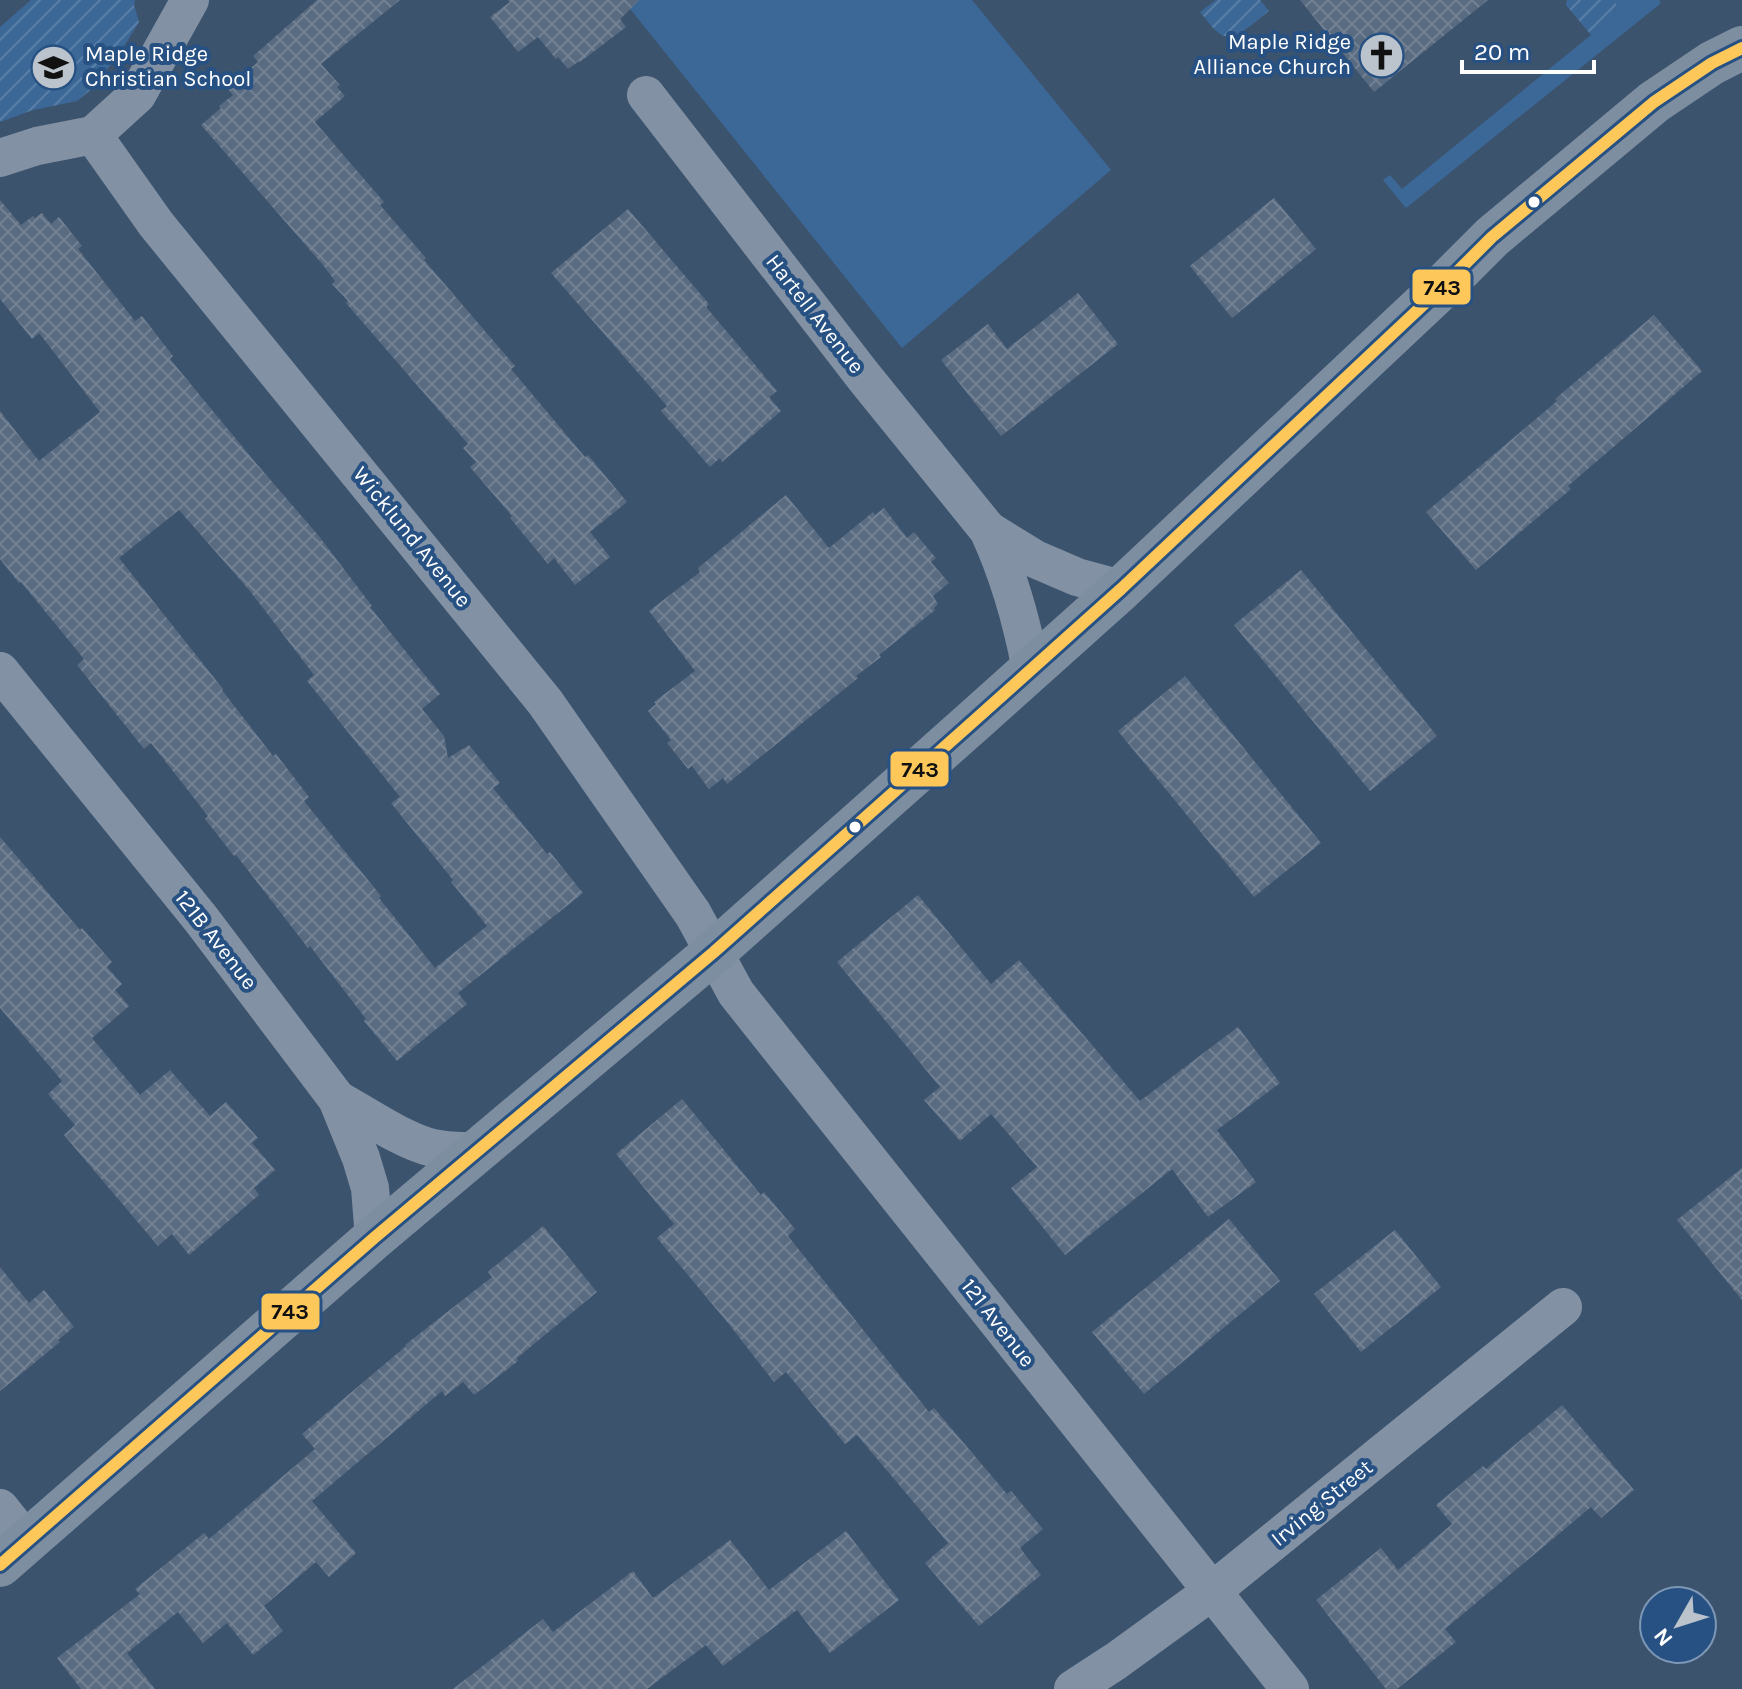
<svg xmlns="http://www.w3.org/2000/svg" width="1742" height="1689" font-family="Karla,sans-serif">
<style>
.green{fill:#3c6898}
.garden{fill:url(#garden-furrows)}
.building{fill:url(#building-cross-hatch);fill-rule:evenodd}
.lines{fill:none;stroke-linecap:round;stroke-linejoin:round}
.street{stroke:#8292a4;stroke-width:38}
.secondary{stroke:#7d8ea1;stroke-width:44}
.bus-1-casing{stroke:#275183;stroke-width:18}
.bus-1{stroke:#fdc75a;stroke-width:12}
.bus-dot{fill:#fff;stroke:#275183;stroke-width:3}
.labels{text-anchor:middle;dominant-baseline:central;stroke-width:8;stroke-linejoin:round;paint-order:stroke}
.poi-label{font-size:22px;fill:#fff;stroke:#275183;text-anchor:end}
.street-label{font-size:22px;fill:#fff;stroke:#275183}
.line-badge{stroke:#275183;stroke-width:3}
.pale-badge-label{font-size:22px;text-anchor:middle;font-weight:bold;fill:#111}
</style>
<defs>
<pattern id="garden-furrows" width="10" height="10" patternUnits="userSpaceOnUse" patternTransform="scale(2)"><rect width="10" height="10" fill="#3c6898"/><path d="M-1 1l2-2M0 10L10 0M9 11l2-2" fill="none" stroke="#597fa7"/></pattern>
<pattern id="building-cross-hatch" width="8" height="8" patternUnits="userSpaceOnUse" patternTransform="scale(2)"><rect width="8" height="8" fill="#596b80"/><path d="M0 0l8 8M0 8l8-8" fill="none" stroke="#728193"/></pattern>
</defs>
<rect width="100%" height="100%" fill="#3c536e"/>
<g class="green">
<path d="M623,0H972L1111,170L902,348Z"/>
<path d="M1617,0H1660V4L1406,208L1383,180L1390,175L1402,189L1591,35L1614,18Z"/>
</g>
<g class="garden">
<path d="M31,0H135L134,5L139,22L123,48L94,87L77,101L33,110L0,122V27Z"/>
<path d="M1216,0H1260L1269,11C1259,18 1237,41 1224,36C1215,33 1207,20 1200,12Z"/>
<path d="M1567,0H1617L1614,18L1591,35L1566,5Z"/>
</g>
<g class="building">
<path d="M317,0H400L321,64L340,85L337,87L345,96L315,122L384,202L380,205L426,258L424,260L515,366L511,369L585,457L588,455L627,502L590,532L610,557L575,585L554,558L548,564L510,518L512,516L470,467L476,462L463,448L468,444L346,303L348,301L332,284L335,281L323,265L201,125L221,108L219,106L233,95L227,88L258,62L253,56Z"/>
<path d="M508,0H639L620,19L626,27L580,62L579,61L568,69L558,57L556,59L538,37L518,52L490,17L510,2Z"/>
<path d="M1300,0H1488L1374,92Z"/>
<path d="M1274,198L1316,249L1232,318L1190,266Z"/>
<path d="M0,200L21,225L33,216L35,218L42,213L51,224L59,217L82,246L78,249L135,321L142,316L173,356L170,359L255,462L318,535L372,606L370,607L440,694L422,709L444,736L448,758L469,745L500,783L493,788L547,854L550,852L583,893L458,993L467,1004L397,1061L364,1021L366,1019L310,946L308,948L236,855L234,856L205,819L208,816L151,743L144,749L113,710L77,665L84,659L21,582L19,583L0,559V411L39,461L100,412L39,333L32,339L0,299ZM179,510L250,591L314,675L307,681L400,797L391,803L453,880L451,882L487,926L435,968L379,898L381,896L304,801L309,797L276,754L273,756L222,690L223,689L119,558Z"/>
<path d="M628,209L709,304L706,307L777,391L769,397L781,411L722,462L720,458L710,467L661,411L667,406L551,273Z"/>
<path d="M1078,293L1118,344L1001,436L941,360L988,324L1007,349Z"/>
<path d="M1654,315L1702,371L1568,486L1571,489L1476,570L1426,512L1557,401L1555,399Z"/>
<path d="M786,495L829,548L873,512L875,515L884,508L907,538L914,532L936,558L931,562L949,583L933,596L938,604L934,608L935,610L879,655L881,657L856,676L858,678L727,784L723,778L709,789L692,766L688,769L667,743L671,740L648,711L656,704L654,702L695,671L649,611L700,572L698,568Z"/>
<path d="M1301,570L1437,736L1370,791L1234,625Z"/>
<path d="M1185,676L1321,843L1254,897L1118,731Z"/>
<path d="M0,837L80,930L82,928L112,962L107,967L122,984L115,990L129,1006L92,1038L140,1095L170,1070L210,1116L226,1102L258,1138L252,1143L275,1170L254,1188L259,1195L189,1255L172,1234L158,1246L64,1135L75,1125L48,1094L62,1081L0,1008Z"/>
<path d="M918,895L991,984L1019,960L1140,1101L1238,1027L1280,1083L1217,1130L1256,1182L1208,1217L1172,1169L1065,1255L1011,1188L1037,1167L991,1114L960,1141L924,1100L940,1087L837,962Z"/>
<path d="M682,1099L761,1195L764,1192L795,1229L788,1236L929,1412L934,1408L1007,1494L1011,1491L1043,1529L1020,1548L1041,1575L979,1626L925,1563L948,1543L857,1435L845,1444L786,1372L774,1382L728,1323L657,1238L674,1224L616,1154Z"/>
<path d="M1742,1168V1300L1677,1220Z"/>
<path d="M1229,1219L1280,1281L1144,1394L1092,1332Z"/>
<path d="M543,1226L597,1292L517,1358L518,1361L474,1395L463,1382L445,1396L442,1391L312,1501L356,1553L329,1577L316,1562L264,1606L283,1631L253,1655L227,1623L203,1643L178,1612L127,1653L155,1689H81L57,1658L140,1594L135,1589L204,1533L209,1539L315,1449L302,1434L406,1346L405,1345L492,1277L488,1272Z"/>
<path d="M1395,1230L1441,1287L1361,1352L1314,1294Z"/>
<path d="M0,1267L29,1303L44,1290L74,1327L58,1340L60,1342L0,1391Z"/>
<path d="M1562,1405L1634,1490L1601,1518L1591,1507L1445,1629L1456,1642L1397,1689H1386L1316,1600L1381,1548L1398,1570L1452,1524L1436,1505L1483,1466L1486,1469Z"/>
<path d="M846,1531L899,1600L830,1653L797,1610L723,1666L706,1645L647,1689H453L543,1619L553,1632L633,1571L653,1598L730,1540L769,1590Z"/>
</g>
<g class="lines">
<g class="street">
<path d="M646,95L864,377L988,530C1009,575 1022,622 1031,670"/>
<path d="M93,135L156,224L545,702L693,914L736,993L1290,1689"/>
<path d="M0,158L37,146L93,135L137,95L190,0"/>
<path d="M988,530L1035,559L1077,577L1121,589"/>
<path d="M0,671L201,919L337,1099L361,1158L370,1188L374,1238"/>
<path d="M337,1099C364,1114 403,1141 433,1148C447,1151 463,1151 477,1152"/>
<path d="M0,1508L27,1542"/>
<path d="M1073,1689L1116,1661L1211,1592L1563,1307"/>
</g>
<path class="secondary" d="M0,1565L374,1238L714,952L976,719L1121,589L1439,290L1492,237L1654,102L1712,63L1742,48"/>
<defs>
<path id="bus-1" d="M0,1565L374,1238L714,952L976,719L1121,589L1439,290L1492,237L1654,102L1712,63L1742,48"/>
</defs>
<use href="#bus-1" class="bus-1-casing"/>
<use href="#bus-1" class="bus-1"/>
</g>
<defs>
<symbol id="church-disc" viewBox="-11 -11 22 22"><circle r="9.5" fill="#bbc3cc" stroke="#275183"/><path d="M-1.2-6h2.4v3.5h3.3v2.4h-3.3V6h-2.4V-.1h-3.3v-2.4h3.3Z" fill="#111"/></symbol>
<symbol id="school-disc" viewBox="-11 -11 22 22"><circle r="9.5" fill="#bbc3cc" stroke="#275183"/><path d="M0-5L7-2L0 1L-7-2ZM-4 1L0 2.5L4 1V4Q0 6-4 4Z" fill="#111"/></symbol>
</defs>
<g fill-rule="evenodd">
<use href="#church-disc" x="1356" y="30" width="51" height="51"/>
<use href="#school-disc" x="28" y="42" width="51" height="51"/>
</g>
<g class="bus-dot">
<circle cx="1534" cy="202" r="7"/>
<circle cx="855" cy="827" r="7"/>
</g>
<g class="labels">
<g class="poi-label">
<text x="1351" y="42">Maple Ridge<tspan x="1351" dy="25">Alliance Church</tspan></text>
<text x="85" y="54" text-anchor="start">Maple Ridge<tspan x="85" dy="25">Christian School</tspan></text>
</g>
<g class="street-label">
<text transform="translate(815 314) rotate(52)">Hartell Avenue</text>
<text transform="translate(412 537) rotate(51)">Wicklund Avenue</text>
<text transform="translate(216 940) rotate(52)">121B Avenue</text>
<text transform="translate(998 1323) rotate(52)">121 Avenue</text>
<text transform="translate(1322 1503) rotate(-39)">Irving Street</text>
</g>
</g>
<g class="line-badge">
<rect x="1411" y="268" width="61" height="38" rx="8" fill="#fdc75a"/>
<rect x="889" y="750" width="61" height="38" rx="8" fill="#fdc75a"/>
<rect x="260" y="1292" width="61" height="39" rx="8" fill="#fdc75a"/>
</g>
<g class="pale-badge-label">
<text x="1442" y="295">743</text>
<text x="920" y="777">743</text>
<text x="290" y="1319">743</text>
</g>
<g transform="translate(1678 1625) rotate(231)"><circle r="38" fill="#275183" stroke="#7d97b5" stroke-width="2"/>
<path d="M0-6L14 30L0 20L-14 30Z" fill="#bbc3cc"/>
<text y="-12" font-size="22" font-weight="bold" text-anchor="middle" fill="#ffffff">N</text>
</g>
<path d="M1462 60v12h132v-12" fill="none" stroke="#ffffff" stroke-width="4"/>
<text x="1474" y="60" font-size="24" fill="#ffffff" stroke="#275183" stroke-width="6" paint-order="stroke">20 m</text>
</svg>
